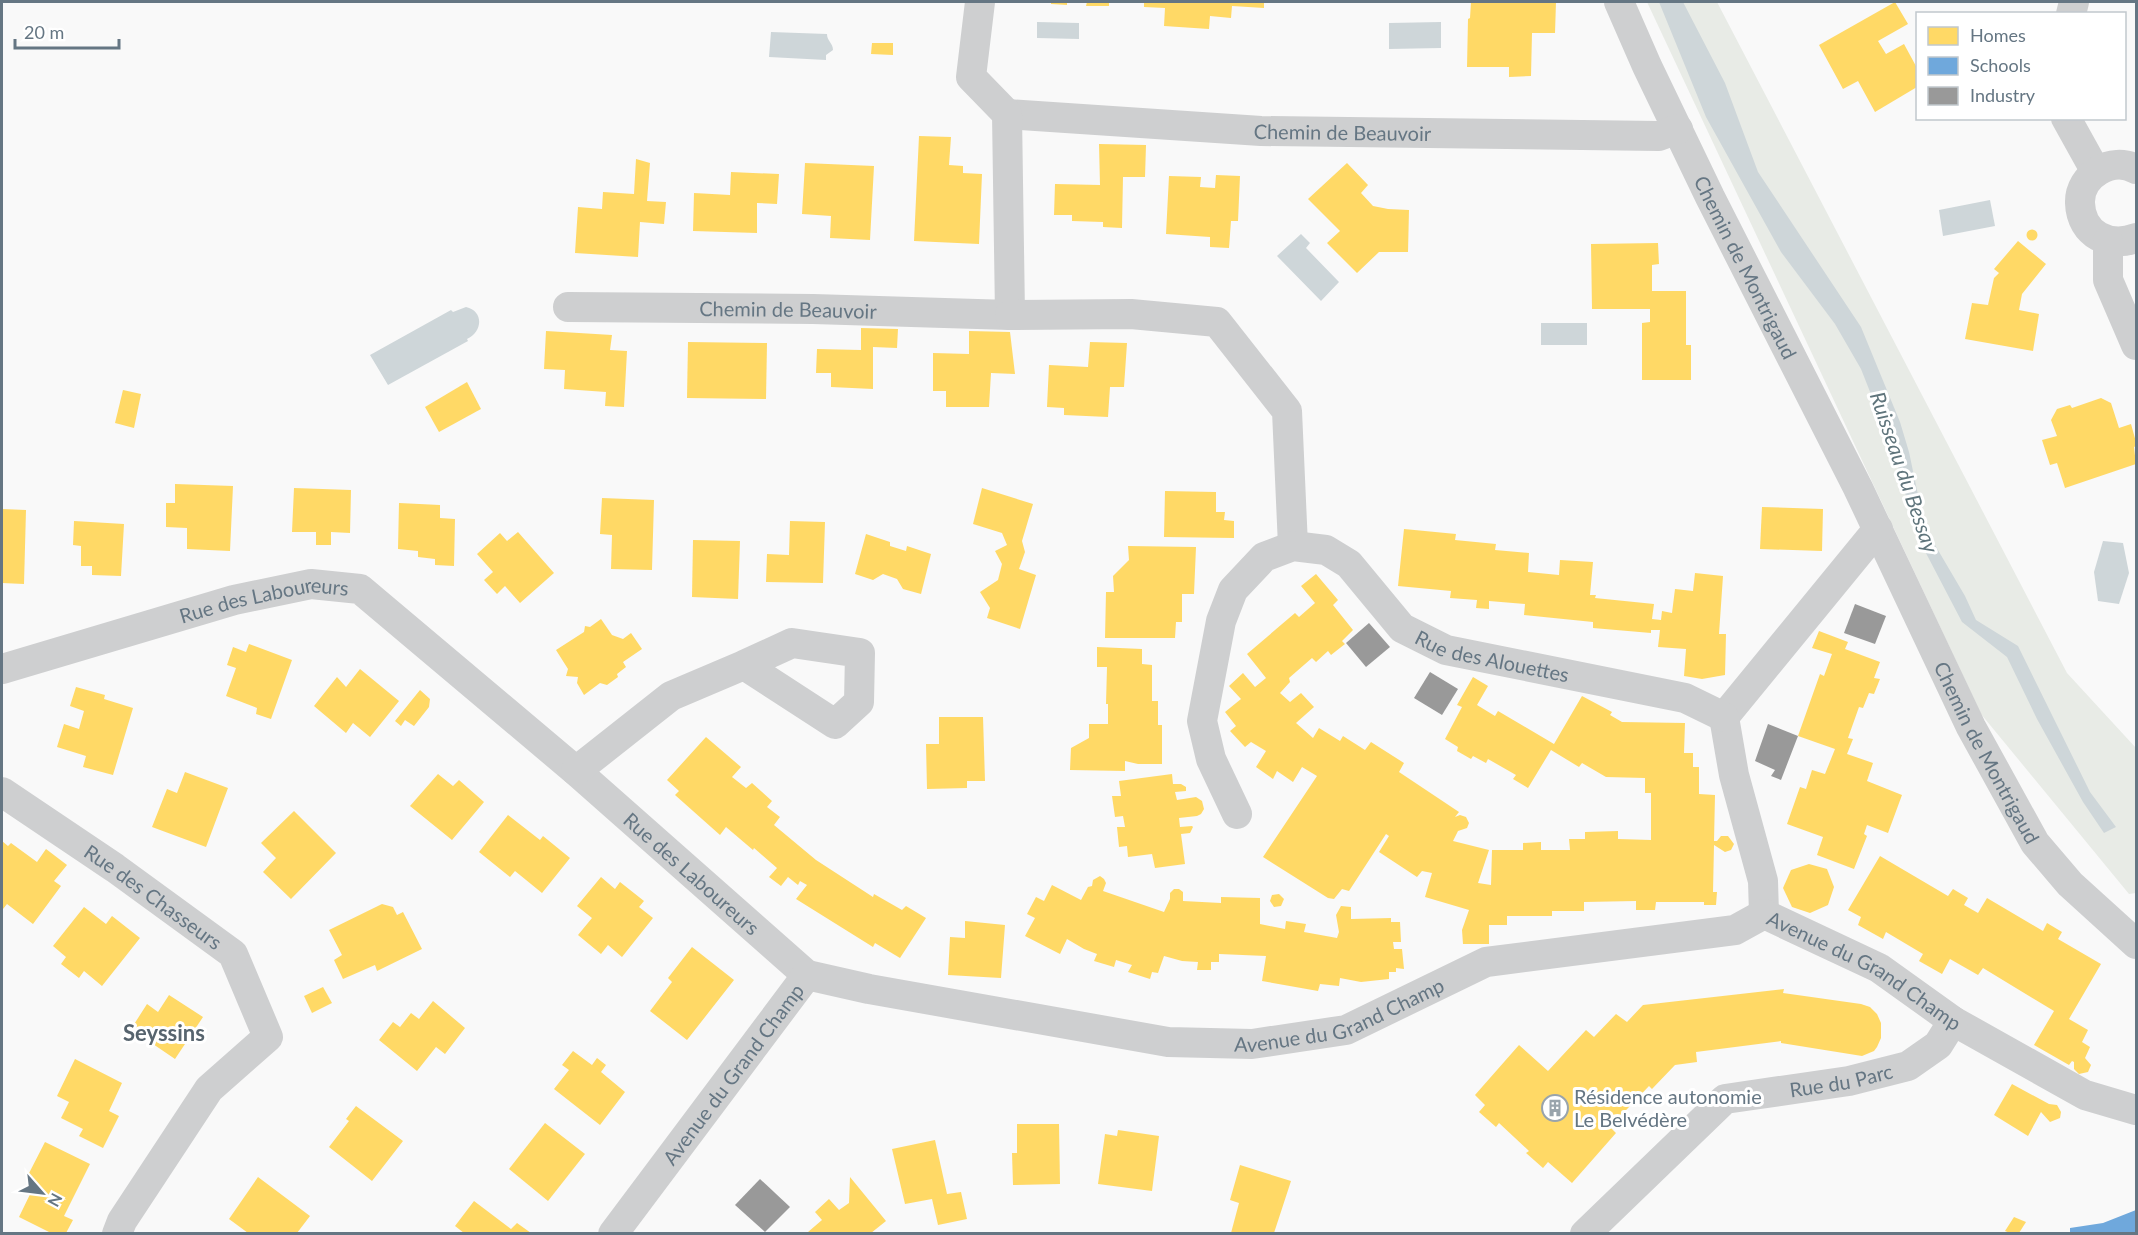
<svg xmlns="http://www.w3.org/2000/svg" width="2138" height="1235" font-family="Lato,sans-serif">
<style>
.green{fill:#e8ebe6}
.water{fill:#ced6d9}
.homes{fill:#ffd966}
.schools{fill:#6fa8dc}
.industry{fill:#999}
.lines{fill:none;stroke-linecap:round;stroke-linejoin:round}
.street{stroke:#cecfd0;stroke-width:30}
.labels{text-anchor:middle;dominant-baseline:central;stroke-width:6;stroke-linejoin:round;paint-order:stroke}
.street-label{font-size:20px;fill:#657683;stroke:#fff}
.poi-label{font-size:20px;fill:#657683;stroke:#fff;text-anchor:start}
.water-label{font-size:21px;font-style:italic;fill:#60757c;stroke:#fff}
.quarter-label{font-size:22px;font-weight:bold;fill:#57646e;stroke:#fff}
</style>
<rect width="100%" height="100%" fill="#f9f9f9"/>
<path class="green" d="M1647,2H1717L2067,673L2136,748V893L2129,894L1981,714Z"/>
<g class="water">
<path d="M1659,2H1683L1725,83L1758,172L1861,327L1900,422L1909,452L1925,528L1965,596L1976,620L2018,646L2090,792L2116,827L2104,833L2083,802L2037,719L2007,657L1962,622L1916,534L1895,455L1861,369L1835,324L1781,252L1706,117Z"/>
<path d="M1037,22L1079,23V39L1037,38Z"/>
<path d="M1441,22V48L1389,49V23Z"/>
<path d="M771,32L827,34C827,41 833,43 833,50L826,55V60L769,57Z"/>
<path d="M1990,200L1995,226L1943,236L1939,210Z"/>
<path d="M1301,234L1310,243L1306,248L1339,282L1321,301L1277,256Z"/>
<path d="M466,307C484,311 483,332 467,339L468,341L388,385L370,355L451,310L453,312Z"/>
<rect x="1541" y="323" width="46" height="22"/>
<path d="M2103,541L2123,543L2129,573L2119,604L2098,601L2094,572Z"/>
</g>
<g class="homes">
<path d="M1051,2H1067V5L1051,4Z"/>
<path d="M1087,2H1109V6H1086Z"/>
<path d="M1144,2H1264V8L1232,6L1231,18L1210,16L1209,29L1164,26L1165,8L1144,7Z"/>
<path d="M1471,2H1556L1555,33H1532L1531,76L1509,77V67H1467L1468,19L1470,18Z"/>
<path d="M1895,2L1908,24L1878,41L1886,54L1904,44L1917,68V87L1875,112L1858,81L1843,89L1819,45Z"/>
<path d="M872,43H893V55L871,54Z"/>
<path d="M919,136L951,137L949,165L963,166V173L982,174L979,244L914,241Z"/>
<path d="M1099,144L1146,145L1145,177H1123L1122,228L1103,227V222L1072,221V215H1054L1055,184L1100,185Z"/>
<path d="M636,159L650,163L647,201L666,202L664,224L640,222L638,257L575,253L578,207L602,209L603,192L634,194Z"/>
<path d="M805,163L874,166L870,240L830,238L831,216L802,214Z"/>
<path d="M1347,163L1368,185L1361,193L1373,206L1388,209L1409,210L1408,252H1379L1357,273L1327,243L1340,231L1308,199Z"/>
<path d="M731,172L779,174L777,204L757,203V233L693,231L694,193L730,195Z"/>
<path d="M1216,175L1240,176L1238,221H1231L1229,248L1210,247V237L1166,234L1169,176L1201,177L1200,187L1215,188Z"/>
<circle cx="2032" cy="235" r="5.5"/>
<path d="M2018,241L2046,264L2022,294L2019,310L2039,314L2033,351L1965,339L1972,303L1988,305L1994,278L1999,273L1994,269Z"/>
<path d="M1658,243L1659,264L1652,265V291H1686V345H1691V380H1642V323L1650,322V309H1592L1591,244Z"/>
<path d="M861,328L898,329L897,348L873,347V389L831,387V373H816L817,349L861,350Z"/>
<path d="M546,331L612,335L610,350L627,351L624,407L605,406L606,392L564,389L565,370L544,369Z"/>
<path d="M969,331L1010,332L1015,374L991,373L989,407H946V391H933V353L969,354Z"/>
<path d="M688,342L767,343L766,399L687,398Z"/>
<path d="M1090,342L1127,343L1124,387H1110L1108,417L1064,415V408L1047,407L1049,365L1088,367Z"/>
<path d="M467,382L481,409L439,432L425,407Z"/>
<path d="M123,390L141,394L134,428L115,423Z"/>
<path d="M2101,398L2111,403L2119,428L2131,424L2136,442V446L2134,447L2136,464L2065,488L2057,463L2050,465L2042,440L2057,436L2051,420L2057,409L2070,405L2072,408Z"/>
<path d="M175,484L233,486L230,551L187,549V528L166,527V503H175Z"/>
<path d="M294,488L351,490L350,533L331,532V545H316V532H292Z"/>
<path d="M982,488L1033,504L1022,541L1025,552L1019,569L1036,575L1020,629L987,618L990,608L980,592L998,580L1002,564L995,551L1007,545L1002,533L973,524Z"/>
<path d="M1165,491L1216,492V512H1225L1224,520L1234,521V538L1164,537Z"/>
<path d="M602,498L654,500L652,570L611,569L612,535L600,534Z"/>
<path d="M399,503L440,505V518L455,519L454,566L435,565V559L418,557V551L398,549Z"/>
<path d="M1762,507L1823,509L1822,551L1760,549Z"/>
<path d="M2,509L26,510L24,584L2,583Z"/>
<path d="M74,521L124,524L121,576L92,575V566H81V546L73,545Z"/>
<path d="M790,521L825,522L823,583L766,582L767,554L789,555Z"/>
<path d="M1404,529L1456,534L1455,540L1496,544L1495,550L1529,553L1528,572L1559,575L1560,560L1593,562L1590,595H1596L1595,598L1654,604L1652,619L1661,620L1662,611L1672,613L1675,589L1693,591L1695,573L1723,576L1719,634H1726L1725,675L1702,679L1684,676L1686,649L1658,647L1660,630H1651V633L1593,628V622L1524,615L1525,604L1489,601V609L1476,608L1477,600L1450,598L1451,591L1398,586Z"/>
<path d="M518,532L554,573L520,603L505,586L497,594L484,580L493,572L477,554L500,533L507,541Z"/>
<path d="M866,534L890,542V546L906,551L907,546L931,554L921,594L903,589L897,579L883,574L873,580L855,574Z"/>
<path d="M693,540L740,541L738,599L692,597Z"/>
<path d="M1128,546L1196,547L1194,594H1182V622H1176L1175,638H1105L1106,592H1114L1113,576L1129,560Z"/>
<path d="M1316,574L1338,600L1333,605L1353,630L1342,641L1345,644L1331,655L1328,651L1316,662L1312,658L1289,678L1290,682L1280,693L1290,702L1301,693L1314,707L1296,723L1313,738L1319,728L1340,741L1343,736L1365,750L1371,742L1404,763L1399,772L1459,812L1455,817L1460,815L1466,817L1469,823L1467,828L1458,831L1453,841L1489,850L1478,883L1491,885L1492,850H1523V843L1541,842V850H1570L1569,839H1585V832L1618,831V839L1651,840V793H1645V778L1606,777L1582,763L1579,767L1551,750L1528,788L1513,779L1516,775L1488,759L1486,763L1473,756L1471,759L1457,751L1458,747L1445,739L1462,707L1457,705L1473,677L1488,686L1477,705L1495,716L1498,711L1554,744L1582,696L1612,712L1610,715L1622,722L1685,723L1684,753H1693V767H1699V794L1715,795L1714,841H1717L1721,836H1728L1734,844L1731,850L1725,852L1714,845L1713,892H1717L1716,905H1704V902H1656L1655,910H1636V901L1584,902V911H1552V916H1507V925H1489V944H1463L1462,930L1469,910L1425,897L1432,873L1422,871L1417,877L1379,852L1389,836L1386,834L1349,891L1342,889L1334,899L1328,898L1263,857L1317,776L1302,767L1293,782L1277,771L1273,779L1256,767L1266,751L1251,742L1245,747L1230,731L1236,726L1225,712L1241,699L1229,686L1243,673L1255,687L1266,678L1247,654L1295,613L1299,617L1315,603L1301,586Z"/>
<path d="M601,619L612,635L623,639L631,633L642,649L623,662L626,667L617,674L618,677L607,685L600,683L584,695L577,683L578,677L566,676L568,669L556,650L584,632L585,626L590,627Z"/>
<path d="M1819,631L1848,642L1845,649L1880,662L1874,678L1880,679L1874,694L1869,693L1863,708L1859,707L1848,738L1853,739L1847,754L1873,763L1867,781L1902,795L1888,833L1867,825L1864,834L1867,836L1854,869L1817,855L1823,837L1787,824L1800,787L1806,789L1812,770L1825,774L1835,749L1798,736L1820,674L1824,676L1832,654L1812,648Z"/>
<path d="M249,644L292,660L271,719L256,714L257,708L226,696L236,668L227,665L233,647L246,652Z"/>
<path d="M1097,647L1142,649V664L1152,665V701H1158V725H1162V764H1138L1125,761V771L1070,770L1071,748L1089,738V724H1108V704H1106L1107,667H1097Z"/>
<path d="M360,669L399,701L370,737L353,723L346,733L314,706L337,677L346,687Z"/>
<path d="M76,687L105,695L104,699L133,708L113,775L83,767L86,756L57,747L64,724L79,729L84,711L70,706Z"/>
<path d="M420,690L430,699L429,707L414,726L405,720L401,726L395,721Z"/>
<path d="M939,717H983L985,781H967V788L927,789L926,744H939Z"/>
<path d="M706,737L741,767L732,777L746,788L752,783L772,801L767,807L780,817L774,825L816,860L873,897L874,894L902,910L906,906L926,918L900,958L875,943L873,947L796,899L807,885L800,881L798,885L788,877L781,886L769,877L777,868L754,848L753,850L726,827L720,835L675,795L679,791L667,780Z"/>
<path d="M185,772L228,788L206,847L152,827L167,789L177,793Z"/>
<path d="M438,774L453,786L459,780L484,802L452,840L410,806Z"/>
<path d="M1172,774L1173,784H1181L1186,787V791L1175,792L1177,800L1196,797L1202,801L1204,809L1201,814L1197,816L1179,818L1180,827L1192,826L1193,827L1190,833L1181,834L1185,864L1155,868L1152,854L1128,857L1127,846L1119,847L1117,827H1125L1123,816L1115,817L1112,796H1121L1119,781Z"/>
<path d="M294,811L336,853L291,899L263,872L276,858L261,843Z"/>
<path d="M508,815L540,840L543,836L570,858L542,893L515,871L510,877L479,852Z"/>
<path d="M2,841L8,846L11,843L37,862L46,849L67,865L54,881L61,886L33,924L7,904L3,909L2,908Z"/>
<path d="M1880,856L1948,896L1953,889L1968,898L1964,905L1978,913L1987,898L2043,931L2047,923L2062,932L2058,939L2101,964L2069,1019L2088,1030L2082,1042L2090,1047L2085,1058L2091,1065L2088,1072L2079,1074L2074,1069V1062L2072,1061L2069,1065L2034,1045L2054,1011L1983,968L1978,975L1950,959L1942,974L1919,961L1923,954L1886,932L1883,939L1858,925L1861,917L1848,910Z"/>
<path d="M1809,864L1827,869L1834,887L1828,905L1810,913L1792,907L1783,888L1791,870Z"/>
<path d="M1100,876L1104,879L1106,883L1103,891L1164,912L1170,899V893L1174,889H1179L1183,892V901L1221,903V897L1260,898V924L1285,929L1286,921L1306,924L1304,932L1337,938L1339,932L1336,915L1341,906L1351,907V919L1391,918V922H1400L1401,942H1393L1394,949H1402L1404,969L1396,968V972H1389V979L1361,982L1340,978L1339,986L1320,984L1318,991L1262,981L1266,956L1219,954V962H1211V970H1197L1198,962L1182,961L1164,956L1158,973L1152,972L1150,979L1128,972L1132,965L1116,960L1114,967L1094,961L1097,954L1084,949L1067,939L1060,954L1025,936L1035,918L1027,914L1036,897L1044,901L1052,885L1081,900L1088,887L1092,886L1093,880Z"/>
<path d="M601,877L615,889L620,882L644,901L639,907L653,918L622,957L608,945L601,954L578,935L592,918L577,906Z"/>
<path d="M1279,894L1284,899L1281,906L1274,907L1270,901L1272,895Z"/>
<path d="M382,904L393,907L397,915L403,912L422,949L377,971L375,965L343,979L334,960L342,955L329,930Z"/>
<path d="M84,907L106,924L112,916L140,938L102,986L84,971L79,978L61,964L66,957L53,946Z"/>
<path d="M965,921L1005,925L1001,978L948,975L950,937L965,938Z"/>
<path d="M692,947L734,980L687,1040L650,1011L672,982L668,978Z"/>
<path d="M323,987L332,1003L312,1013L304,996Z"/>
<path d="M1784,989L1783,993L1861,1004L1870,1007L1877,1014L1881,1023V1038L1877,1047L1874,1051L1862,1056L1781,1043V1041L1696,1052L1697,1062L1675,1065L1652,1089L1649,1086L1610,1127L1616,1133L1572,1183L1548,1162L1543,1168L1526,1153L1529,1151L1499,1123L1496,1127L1479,1112L1485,1105L1475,1095L1519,1045L1548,1071L1586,1030L1594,1037L1616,1014L1627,1022L1643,1005Z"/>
<path d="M169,995L203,1017L175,1059L131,1029L147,1004L158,1012Z"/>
<path d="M433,1001L465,1028L445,1054L436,1047L417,1071L379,1040L393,1022L400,1027L411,1013L419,1019Z"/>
<path d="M573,1051L592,1065L597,1058L606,1065L601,1072L625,1092L600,1125L554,1089L569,1070L562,1065Z"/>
<path d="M75,1059L122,1083L109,1111L119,1116L103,1148L79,1136L83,1129L61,1118L69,1102L57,1096Z"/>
<path d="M2012,1084L2049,1104L2057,1105L2061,1112L2060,1118L2050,1122L2041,1112L2028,1136L1994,1115Z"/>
<path d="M356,1106L403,1141L372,1181L329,1147L349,1121L346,1119Z"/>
<path d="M545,1123L585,1154L548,1201L509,1169Z"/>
<path d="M1017,1124H1059L1060,1184L1013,1185L1012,1153H1017Z"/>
<path d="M1118,1130L1159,1136L1152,1191L1098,1184L1105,1134L1117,1136Z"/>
<path d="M935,1140L947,1194L961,1192L967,1219L938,1225L932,1199L905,1204L892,1149Z"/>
<path d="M45,1142L90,1164L64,1216L73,1220L66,1233H51L19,1217L35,1184L26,1179Z"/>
<path d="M1240,1165L1291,1181L1274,1233H1231L1239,1203L1230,1200Z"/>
<path d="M258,1177L310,1216L297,1233H265L262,1232L261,1233H248L229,1219Z"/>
<path d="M850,1177L886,1221L871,1233H809L808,1232L822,1220L815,1212L829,1199L839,1210L849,1203Z"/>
<path d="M474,1201L511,1229L517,1223L531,1233H464L455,1226Z"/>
<path d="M2014,1217L2026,1222L2019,1233H2010L2005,1231Z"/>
</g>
<path class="schools" d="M2136,1210V1234H2070V1228L2103,1223Z"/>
<g class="industry">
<path d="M1855,604L1886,616L1875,644L1844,633Z"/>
<path d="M1369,623L1390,647L1366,667L1346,643Z"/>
<path d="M1430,672L1458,689L1442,715L1414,698Z"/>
<path d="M1768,724L1798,736L1781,780L1771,776L1775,770L1755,761Z"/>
<path d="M760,1179L790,1207L765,1232L735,1205Z"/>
</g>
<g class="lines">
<g class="street">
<path id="s1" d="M1619,2L1647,66L1710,197L1858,488L1971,727L2035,843L2070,884L2136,944"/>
<path d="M2071,14L2074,2"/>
<path id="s2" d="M1007,114L1261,131L1659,136L1678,129"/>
<path d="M2066,118L2096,172"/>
<path d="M2136,169C2112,156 2079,175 2080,203C2081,235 2110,248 2136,238"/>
<path d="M2108,241V280L2136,345"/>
<path id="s3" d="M568,307L813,309L1010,315L1007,114L971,77L980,2"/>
<path d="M1010,315L1131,314L1217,322L1287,411L1293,546"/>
<path id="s4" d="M2,669L234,600L311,584L360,589L576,771L807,975"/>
<path d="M1724,717L1878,529"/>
<path d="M1724,717L1734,775L1763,881L1764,914"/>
<path d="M576,771L671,696L744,665L835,724L859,702L860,653L792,643L744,665"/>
<path id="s5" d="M2,792L115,868L233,954L268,1037L209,1089L122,1221L117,1234"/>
<path id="s6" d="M1237,814L1211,759L1202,721L1221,621L1233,590L1264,557L1293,546L1326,550L1349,564L1402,628L1446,650L1685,698L1724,717"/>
<path id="s7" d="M613,1234L807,975L869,989L1168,1042L1252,1044L1346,1030L1486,962L1735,930L1764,914L1879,968L1953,1021L2085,1095L2136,1110"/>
<path id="s8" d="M1585,1234L1725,1099L1849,1081L1908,1066L1938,1045L1953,1021"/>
</g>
</g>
<defs>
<symbol id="building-ring" viewBox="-11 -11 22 22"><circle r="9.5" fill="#fff" stroke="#99a4ac" stroke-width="1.5"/><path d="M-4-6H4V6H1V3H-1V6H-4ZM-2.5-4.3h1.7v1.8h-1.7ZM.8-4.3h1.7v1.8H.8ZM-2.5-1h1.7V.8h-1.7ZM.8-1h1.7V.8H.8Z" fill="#99a4ac"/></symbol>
</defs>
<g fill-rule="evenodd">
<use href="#building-ring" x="1540" y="1093" width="30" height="30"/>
</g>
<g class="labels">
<g class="street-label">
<text stroke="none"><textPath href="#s2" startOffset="336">Chemin de Beauvoir</textPath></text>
<text stroke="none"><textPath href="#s1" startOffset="294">Chemin de Montrigaud</textPath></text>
<text stroke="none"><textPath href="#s3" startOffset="220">Chemin de Beauvoir</textPath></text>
<text stroke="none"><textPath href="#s4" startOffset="272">Rue des Laboureurs</textPath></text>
<text stroke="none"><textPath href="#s6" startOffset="550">Rue des Alouettes</textPath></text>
<text stroke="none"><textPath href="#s1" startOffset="836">Chemin de Montrigaud</textPath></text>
<text stroke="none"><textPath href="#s4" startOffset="807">Rue des Laboureurs</textPath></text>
<text stroke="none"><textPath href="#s5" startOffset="184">Rue des Chasseurs</textPath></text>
<text stroke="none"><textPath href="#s7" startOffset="1425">Avenue du Grand Champ</textPath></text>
<text stroke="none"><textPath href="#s7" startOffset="867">Avenue du Grand Champ</textPath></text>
<text stroke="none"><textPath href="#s7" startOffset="200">Avenue du Grand Champ</textPath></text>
<text stroke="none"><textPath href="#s8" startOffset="312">Rue du Parc</textPath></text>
</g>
<g class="poi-label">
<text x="1574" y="1096">Résidence autonomie<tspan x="1574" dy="23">Le Belvédère</tspan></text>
</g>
<g class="water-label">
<text transform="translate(1905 472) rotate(71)">Ruisseau du Bessay</text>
</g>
<g class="quarter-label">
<text x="164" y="1032">Seyssins</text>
</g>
</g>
<rect width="2138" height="1235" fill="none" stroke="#657683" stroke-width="6"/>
<rect x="1916" y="12" width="210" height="108" fill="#ffffff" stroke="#c1c8cd" stroke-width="1.5"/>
<rect x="1928" y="27" width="30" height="18" fill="#ffd966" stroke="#c1c8cd" stroke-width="1.5"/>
<text x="1970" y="42" font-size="18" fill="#657683">Homes</text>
<rect x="1928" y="57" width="30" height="18" fill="#6fa8dc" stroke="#c1c8cd" stroke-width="1.5"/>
<text x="1970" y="72" font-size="18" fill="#657683">Schools</text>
<rect x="1928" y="87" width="30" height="18" fill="#999999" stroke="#c1c8cd" stroke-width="1.5"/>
<text x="1970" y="102" font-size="18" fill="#657683">Industry</text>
<g transform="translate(42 1193) rotate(118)" stroke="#ffffff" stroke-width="4.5" paint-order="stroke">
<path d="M0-4.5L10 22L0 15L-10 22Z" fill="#657683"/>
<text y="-9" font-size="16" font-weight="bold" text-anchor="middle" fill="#657683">N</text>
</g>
<path d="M15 39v9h104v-9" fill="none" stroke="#657683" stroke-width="3"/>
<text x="24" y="39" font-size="18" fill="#657683" stroke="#ffffff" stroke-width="4.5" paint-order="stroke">20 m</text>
</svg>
